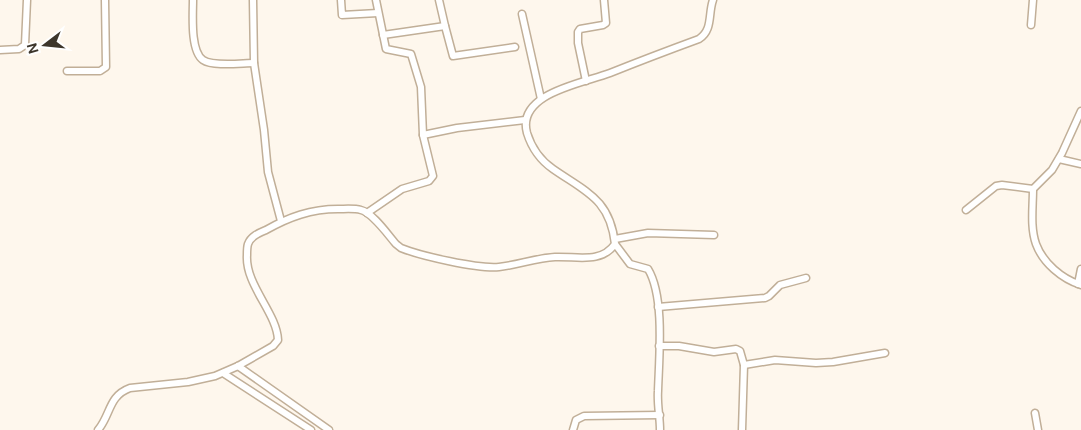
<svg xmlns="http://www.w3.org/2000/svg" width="1081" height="430" font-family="'DM Sans',sans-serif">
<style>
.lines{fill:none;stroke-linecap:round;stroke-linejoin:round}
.minor-casing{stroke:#c1af98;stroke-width:9}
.minor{stroke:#fff;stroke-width:6}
</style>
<rect width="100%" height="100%" fill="#fef7ed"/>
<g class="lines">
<defs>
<g id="minor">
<path d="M193,0C193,14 190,51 203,60C213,67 242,63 254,63"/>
<path d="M253,0L254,63L264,130L268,172L281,221"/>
<path d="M341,0L342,15L378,13"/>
<path d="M522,14L541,99"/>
<path d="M1031,25L1033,0"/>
<path d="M445,26L453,56L515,47"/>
<path d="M383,35L445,26L439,0"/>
<path d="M0,50L19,49L25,45L27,0"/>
<path d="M67,71H100L106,67L105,0"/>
<path d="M586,81L578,43V32L580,29L603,25L606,23L604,0"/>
<path d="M1081,111L1062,153L1052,170L1033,189C1033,207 1030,227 1036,244C1043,263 1062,279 1081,285"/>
<path d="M423,135L457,128L525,120"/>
<path d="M1059,159L1081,164"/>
<path d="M966,210L996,186L1002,185L1033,189"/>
<path d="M367,213L402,189L429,181L433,176L423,135L421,87L411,54L386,49L376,0"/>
<path d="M615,239L648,233L714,235"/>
<path d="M615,244L630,264L648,269C665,297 659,358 658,391C657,404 660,417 660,430"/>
<path d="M1078,284L1081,269"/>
<path d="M658,307L765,298L769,296L780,285L806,278"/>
<path d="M659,346H679L714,352L736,349L740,351L744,365L742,430"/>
<path d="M744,365L775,360L816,363L833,362L885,353"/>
<path d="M238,366L329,430"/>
<path d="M223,373L311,430"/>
<path d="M1035,413L1038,430"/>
<path d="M98,430C111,415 108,396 130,388L188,382L215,376L238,366L273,346L278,340C277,313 245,285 247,255C247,252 247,247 248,244C251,236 259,233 266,230C289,217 311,209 338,209C345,209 354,208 361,210C373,213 388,235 396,244L401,248C421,256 478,269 499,267C518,265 536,258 555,257C577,256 601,264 615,244C610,199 586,192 553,169C540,160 532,149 527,133C516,93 584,83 610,73C640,61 669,50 699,39C713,30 708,14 713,0"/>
<path d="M573,430L576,420L584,416L660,415"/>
</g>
</defs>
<use href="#minor" class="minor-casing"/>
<use href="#minor" class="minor"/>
</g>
<g transform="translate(45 45) rotate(254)" stroke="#ffffff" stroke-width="4" paint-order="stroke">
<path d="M0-4L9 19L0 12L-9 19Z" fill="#3d362c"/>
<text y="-8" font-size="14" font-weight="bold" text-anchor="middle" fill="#3d362c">N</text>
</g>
</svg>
